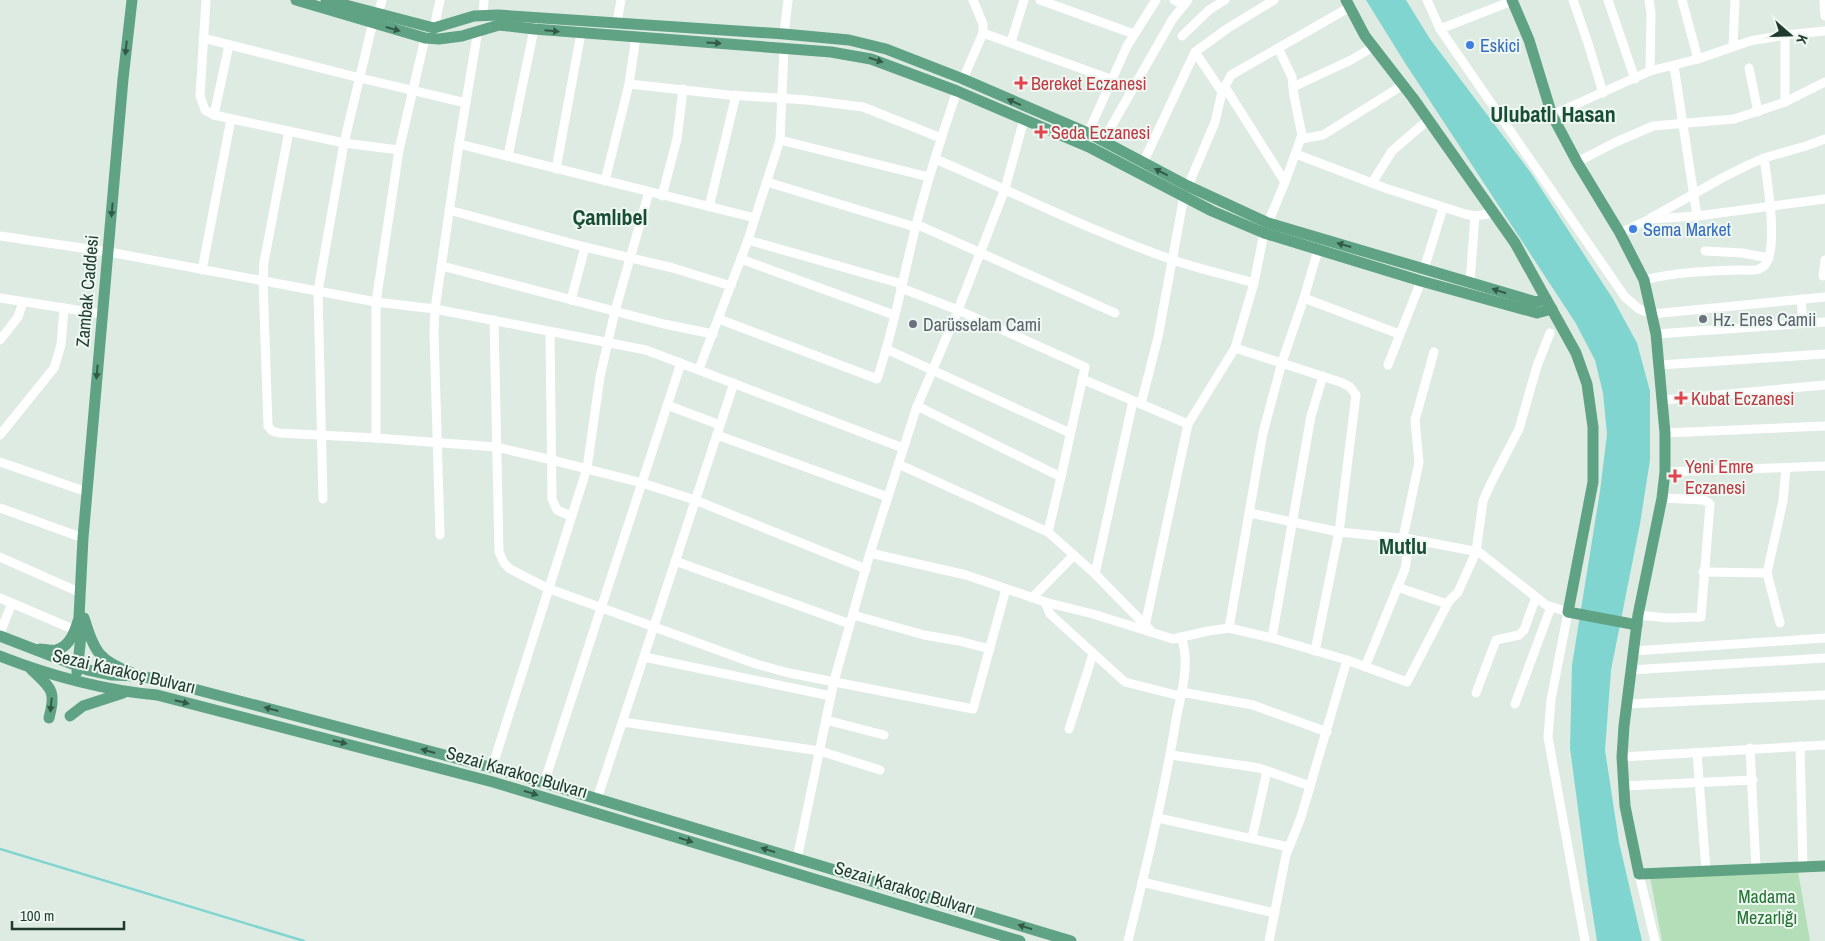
<svg xmlns="http://www.w3.org/2000/svg" width="1825" height="941" font-family="'Archivo Narrow',sans-serif">
<style>
.green{fill:#b4deb7}
.water{fill:#81d5d0}
.lines{fill:none;stroke-linecap:round;stroke-linejoin:round}
.stream{stroke:#81d5d0;stroke-width:2.5}
.minor{stroke:#fff;stroke-width:9}
.major{stroke:#5fa384;stroke-width:11}
.oneway{fill:#325a47}
.shop-dot{fill:#3f7fe0;stroke:#eef7f1;stroke-width:2}
.health-dot{fill:#e0444e;stroke:#eef7f1;stroke-width:2}
.worship-dot{fill:#6b7280;stroke:#eef7f1;stroke-width:2}
.labels{text-anchor:middle;dominant-baseline:central;stroke-width:4;stroke-linejoin:round;paint-order:stroke}
.shop-label{font-size:18px;fill:#366cbe;stroke:#eef7f1;text-anchor:start}
.health-label{font-size:18px;fill:#be3a42;stroke:#eef7f1;text-anchor:start}
.street-label{font-size:18px;fill:#1e3b2d;stroke:#eef7f1}
.worship-label{font-size:18px;fill:#5b616d;stroke:#eef7f1;text-anchor:start}
.park-label{font-size:18px;fill:#267434;stroke:#eef7f1}
.district-label{font-size:22px;font-weight:bold;fill:#194e36;stroke:#eef7f1}
</style>
<rect width="100%" height="100%" fill="#deebe2"/>
<path class="green" d="M1798,871L1810,941H1662L1650,877Z"/>
<path class="water" d="M1366,0H1406L1430,39L1531,173L1613,299L1637,343L1650,391V460L1640,524L1611,670L1605,750L1619,842L1642,941H1597L1588,884L1570,748L1572,665L1600,491L1607,434L1603,393L1595,360L1575,322L1405,63Z"/>
<g class="lines">
<path class="stream" d="M0,849L304,941"/>
<g class="minor">
<path d="M206,0L200,96L205,110L214,115L344,143L399,150"/>
<path d="M1040,0L1134,34"/>
<path d="M1174,0L1184,5"/>
<path d="M1427,0L1440,29L1625,297L1639,309L1652,314L1825,297"/>
<path d="M1573,0L1588,43L1603,93"/>
<path d="M1608,0L1635,79"/>
<path d="M1649,0L1651,13L1650,71"/>
<path d="M1682,0L1698,59"/>
<path d="M1824,0L1825,16"/>
<path d="M378,14L382,0"/>
<path d="M483,14L484,0"/>
<path d="M617,22L621,0"/>
<path d="M434,28L440,0"/>
<path d="M1440,29L1512,1"/>
<path d="M983,33L1113,80"/>
<path d="M784,34L788,0"/>
<path d="M1182,36L1209,10L1225,0"/>
<path d="M203,38L360,78L466,103"/>
<path d="M1011,42L1024,0"/>
<path d="M1733,46L1735,0"/>
<path d="M1195,52L1222,92"/>
<path d="M1674,66L1697,216"/>
<path d="M1749,68L1758,112"/>
<path d="M963,79L983,33V24L973,0"/>
<path d="M629,84L729,95L807,100L863,107L941,138"/>
<path d="M1225,87L1285,182"/>
<path d="M1293,87L1351,60L1373,47"/>
<path d="M1785,102V35"/>
<path d="M214,115L229,45"/>
<path d="M1552,115L1650,71L1698,59L1750,41L1785,35L1825,31"/>
<path d="M289,131L264,262L263,280L268,426L272,431L279,433L376,438L496,447L552,460L642,483L695,500L866,569"/>
<path d="M1088,133L1127,46L1156,0"/>
<path d="M1301,139L1323,135L1403,85"/>
<path d="M780,140L929,177"/>
<path d="M1103,141L1172,20L1188,0"/>
<path d="M459,144L755,218"/>
<path d="M1296,154L1385,188L1465,214L1475,216L1494,213"/>
<path d="M508,156L534,29"/>
<path d="M935,159C1014,192 1092,232 1173,260C1199,269 1227,275 1254,283"/>
<path d="M1577,162L1616,142L1653,126L1734,119L1785,102L1825,82"/>
<path d="M1143,163L1195,52L1228,28L1274,0"/>
<path d="M556,169L581,33"/>
<path d="M605,181L629,84L636,37"/>
<path d="M767,182L915,227"/>
<path d="M1372,183L1392,151L1428,120"/>
<path d="M1188,186L1215,122L1222,92L1231,75L1350,7"/>
<path d="M662,196L677,139L683,89"/>
<path d="M709,207L736,95"/>
<path d="M449,210L585,247L673,268L731,286"/>
<path d="M1651,218L1722,178L1748,165L1764,158L1806,146L1825,139"/>
<path d="M1268,223L1285,182L1302,135L1294,96L1292,77L1278,48"/>
<path d="M916,224L1115,313"/>
<path d="M1264,233L1254,283L1235,348L1343,383L1350,387L1356,395L1339,532L1315,651"/>
<path d="M1620,233L1650,219L1697,216L1825,199"/>
<path d="M0,236L109,252L376,302L435,309L646,350L903,448"/>
<path d="M748,240L902,284"/>
<path d="M1705,251L1742,253L1769,258"/>
<path d="M741,259L894,315"/>
<path d="M442,266L664,324L713,334"/>
<path d="M1424,269L1443,208"/>
<path d="M202,270L231,119"/>
<path d="M1823,276L1825,260"/>
<path d="M1644,280C1676,272 1707,271 1740,270C1748,270 1759,272 1765,265C1779,248 1767,179 1764,158"/>
<path d="M1470,282L1475,216"/>
<path d="M901,288L958,310L1085,367L1061,477L917,406"/>
<path d="M0,298L102,314"/>
<path d="M1304,298L1399,334"/>
<path d="M1801,299L1803,322"/>
<path d="M571,300L585,247"/>
<path d="M719,319L877,379C894,329 903,277 916,226C927,181 942,135 957,91"/>
<path d="M494,320L499,552L504,563L510,569L547,588L756,664L789,673L973,709L1006,589"/>
<path d="M550,332L552,499L557,510L571,516"/>
<path d="M1656,334L1825,322"/>
<path d="M0,340L18,317L23,302"/>
<path d="M886,349L1070,433"/>
<path d="M1388,365L1421,281"/>
<path d="M1660,365L1825,354"/>
<path d="M699,369L748,240L780,140L784,48"/>
<path d="M1082,379L1188,424"/>
<path d="M1663,400L1825,385"/>
<path d="M1141,404L1158,337L1184,196"/>
<path d="M667,405L720,425"/>
<path d="M1665,433L1825,426"/>
<path d="M0,435L54,368L61,345L64,308"/>
<path d="M717,435L888,497"/>
<path d="M376,438V302L399,150L425,38"/>
<path d="M0,462L87,492"/>
<path d="M898,464L1048,532L1095,574L1151,631"/>
<path d="M1665,472L1825,466"/>
<path d="M323,499L318,291L344,143L373,22"/>
<path d="M0,508L83,538"/>
<path d="M1250,513L1339,532L1410,539L1479,552L1546,605L1568,612L1551,700L1548,737L1585,941"/>
<path d="M1048,532L1061,477"/>
<path d="M440,535L434,333L435,309L459,144L478,30"/>
<path d="M1403,538L1419,462L1415,420L1434,352"/>
<path d="M870,553L966,575L1045,602L1093,614L1173,639L1208,631L1229,628L1272,638L1347,660L1407,682L1449,601L1458,592L1476,552L1483,501L1490,485L1519,429L1537,366L1550,333"/>
<path d="M0,557L81,593"/>
<path d="M675,561L850,624"/>
<path d="M1703,572L1767,573"/>
<path d="M1095,574L1133,401"/>
<path d="M1397,587L1447,604"/>
<path d="M0,598L75,630"/>
<path d="M1032,598L1074,555"/>
<path d="M1045,602L1050,614L1125,682L1180,696"/>
<path d="M853,615L924,635L959,641L990,649"/>
<path d="M1638,615L1668,618L1701,617L1710,504L1704,500L1662,498"/>
<path d="M1780,623L1767,573L1783,501L1786,468"/>
<path d="M1145,626L1188,424L1235,348"/>
<path d="M1229,628L1263,433L1282,362L1304,298L1318,250"/>
<path d="M0,633L12,603"/>
<path d="M1272,638L1311,416L1323,376"/>
<path d="M1633,651L1825,638"/>
<path d="M644,657L831,696"/>
<path d="M1365,667L1405,569L1410,539"/>
<path d="M1630,670L1825,658"/>
<path d="M1181,692L1253,705L1327,732"/>
<path d="M1476,693L1496,640L1519,635L1524,630L1536,597"/>
<path d="M1515,704L1551,607"/>
<path d="M1626,704L1825,695"/>
<path d="M826,720L884,735"/>
<path d="M623,722L820,751L880,770"/>
<path d="M1069,729L1093,654"/>
<path d="M1800,746L1803,866"/>
<path d="M1750,748L1756,868"/>
<path d="M1697,753L1706,870"/>
<path d="M1171,755L1259,768L1310,786"/>
<path d="M1622,757L1825,745"/>
<path d="M492,768L587,468L600,377L615,311L649,192"/>
<path d="M544,783L681,363"/>
<path d="M1623,786L1753,780"/>
<path d="M597,799L734,383"/>
<path d="M1158,818L1289,847"/>
<path d="M1252,838L1267,771"/>
<path d="M797,859L834,681L870,553L916,409L956,315L1005,189L1024,119"/>
<path d="M1639,874L1655,941"/>
<path d="M1142,882L1275,913"/>
<path d="M1128,941C1146,867 1164,794 1176,720C1181,693 1191,663 1181,637"/>
<path d="M1269,941L1286,855L1301,817L1347,660"/>
</g>
<g class="major">
<path d="M296,0L425,38L439,39L462,36L499,25L534,29L831,52L871,59L957,91L1091,148L1212,211L1264,233L1421,281L1537,313L1552,309"/>
<path d="M326,0L434,28L474,16L498,15L784,34L849,40L886,49L963,79L1088,133L1188,186L1268,223L1536,302L1546,299"/>
<path d="M1346,0L1365,36L1413,98L1515,243L1576,353L1587,384L1593,427V482L1568,612L1637,625"/>
<path d="M1512,0L1529,40L1552,115L1577,162L1620,233L1644,280L1656,334L1665,433V472L1662,498L1638,615L1624,726L1622,757L1625,806L1639,874L1825,866"/>
<path d="M84,618C95,652 98,660 132,673"/>
<path d="M0,636L88,670L112,675L139,676L160,680L501,770L1071,941"/>
<path d="M40,649C45,649 52,651 56,650C69,647 75,632 78,621"/>
<path d="M0,656C51,676 103,690 157,695L493,782L1020,941"/>
<path d="M31,669C50,688 57,689 49,718"/>
<path d="M77,672L81,636L79,617L83,538L123,79L132,0"/>
<path d="M70,716L83,706L123,693"/>
</g>
</g>
<defs><path id="oneway-solid" d="M-6-.8H1V-3.2L6.5 0L1 3.2V.8H-6Z" transform="scale(1.25)"/></defs>
<g class="oneway">
<use href="#oneway-solid" transform="translate(393 29) rotate(16)"/>
<use href="#oneway-solid" transform="translate(552 31) rotate(5)"/>
<use href="#oneway-solid" transform="translate(714 43) rotate(4)"/>
<use href="#oneway-solid" transform="translate(126 48) rotate(96)"/>
<use href="#oneway-solid" transform="translate(876 60) rotate(17)"/>
<use href="#oneway-solid" transform="translate(1014 102) rotate(-156)"/>
<use href="#oneway-solid" transform="translate(1161 172) rotate(-153)"/>
<use href="#oneway-solid" transform="translate(112 210) rotate(95)"/>
<use href="#oneway-solid" transform="translate(1344 245) rotate(-164)"/>
<use href="#oneway-solid" transform="translate(1499 291) rotate(-163)"/>
<use href="#oneway-solid" transform="translate(97 372) rotate(95)"/>
<use href="#oneway-solid" transform="translate(182 702) rotate(14)"/>
<use href="#oneway-solid" transform="translate(51 705) rotate(96)"/>
<use href="#oneway-solid" transform="translate(271 709) rotate(-165)"/>
<use href="#oneway-solid" transform="translate(340 742) rotate(14)"/>
<use href="#oneway-solid" transform="translate(428 751) rotate(-165)"/>
<use href="#oneway-solid" transform="translate(531 793) rotate(17)"/>
<use href="#oneway-solid" transform="translate(686 840) rotate(17)"/>
<use href="#oneway-solid" transform="translate(768 850) rotate(-163)"/>
<use href="#oneway-solid" transform="translate(1025 927) rotate(-163)"/>
</g>
<g class="shop-dot">
<circle cx="1470" cy="45" r="5"/>
<circle cx="1633" cy="229" r="5"/>
</g>
<g class="health-dot">
<path d="M1018.5 75.5h5v5h5v5h-5v5h-5v-5h-5v-5h5z"/>
<path d="M1038.5 124.5h5v5h5v5h-5v5h-5v-5h-5v-5h5z"/>
<path d="M1678.5 390.5h5v5h5v5h-5v5h-5v-5h-5v-5h5z"/>
<path d="M1672.5 468.5h5v5h5v5h-5v5h-5v-5h-5v-5h5z"/>
</g>
<g class="worship-dot">
<circle cx="1703" cy="319" r="5"/>
<circle cx="913" cy="324" r="5"/>
</g>
<g class="labels">
<g class="shop-label">
<text x="1480" y="45">Eskici</text>
<text x="1643" y="229">Sema Market</text>
</g>
<g class="health-label">
<text x="1031" y="83">Bereket Eczanesi</text>
<text x="1051" y="132">Seda Eczanesi</text>
<text x="1691" y="398">Kubat Eczanesi</text>
<text x="1685" y="466">Yeni Emre<tspan x="1685" dy="21">Eczanesi</tspan></text>
</g>
<g class="street-label">
<text transform="translate(87 291) rotate(-85)">Zambak Caddesi</text>
<text transform="translate(124 671) rotate(13)">Sezai Karakoç Bulvarı</text>
<text transform="translate(517 772) rotate(16)">Sezai Karakoç Bulvarı</text>
<text transform="translate(905 888) rotate(17)">Sezai Karakoç Bulvarı</text>
</g>
<g class="worship-label">
<text x="1713" y="319">Hz. Enes Camii</text>
<text x="923" y="324">Darüsselam Cami</text>
</g>
<g class="park-label">
<text x="1767" y="896">Madama<tspan x="1767" dy="21">Mezarlığı</tspan></text>
</g>
<g class="district-label">
<text x="1553" y="114">Ulubatlı Hasan</text>
<text x="610" y="217">Çamlıbel</text>
<text x="1403" y="546">Mutlu</text>
</g>
</g>
<g transform="translate(1790 35) rotate(110)" stroke="#eef7f1" stroke-width="4" paint-order="stroke">
<path d="M0-4L9 19L0 12L-9 19Z" fill="#1e3b2d"/>
<text y="-8" font-size="14" font-weight="bold" text-anchor="middle" fill="#1e3b2d">K</text>
</g>
<path d="M12 921v8h112v-8" fill="none" stroke="#1e3b2d" stroke-width="2.5"/>
<text x="20" y="921" font-size="15" fill="#1e3b2d" stroke="#eef7f1" stroke-width="4" paint-order="stroke">100 m</text>
</svg>
